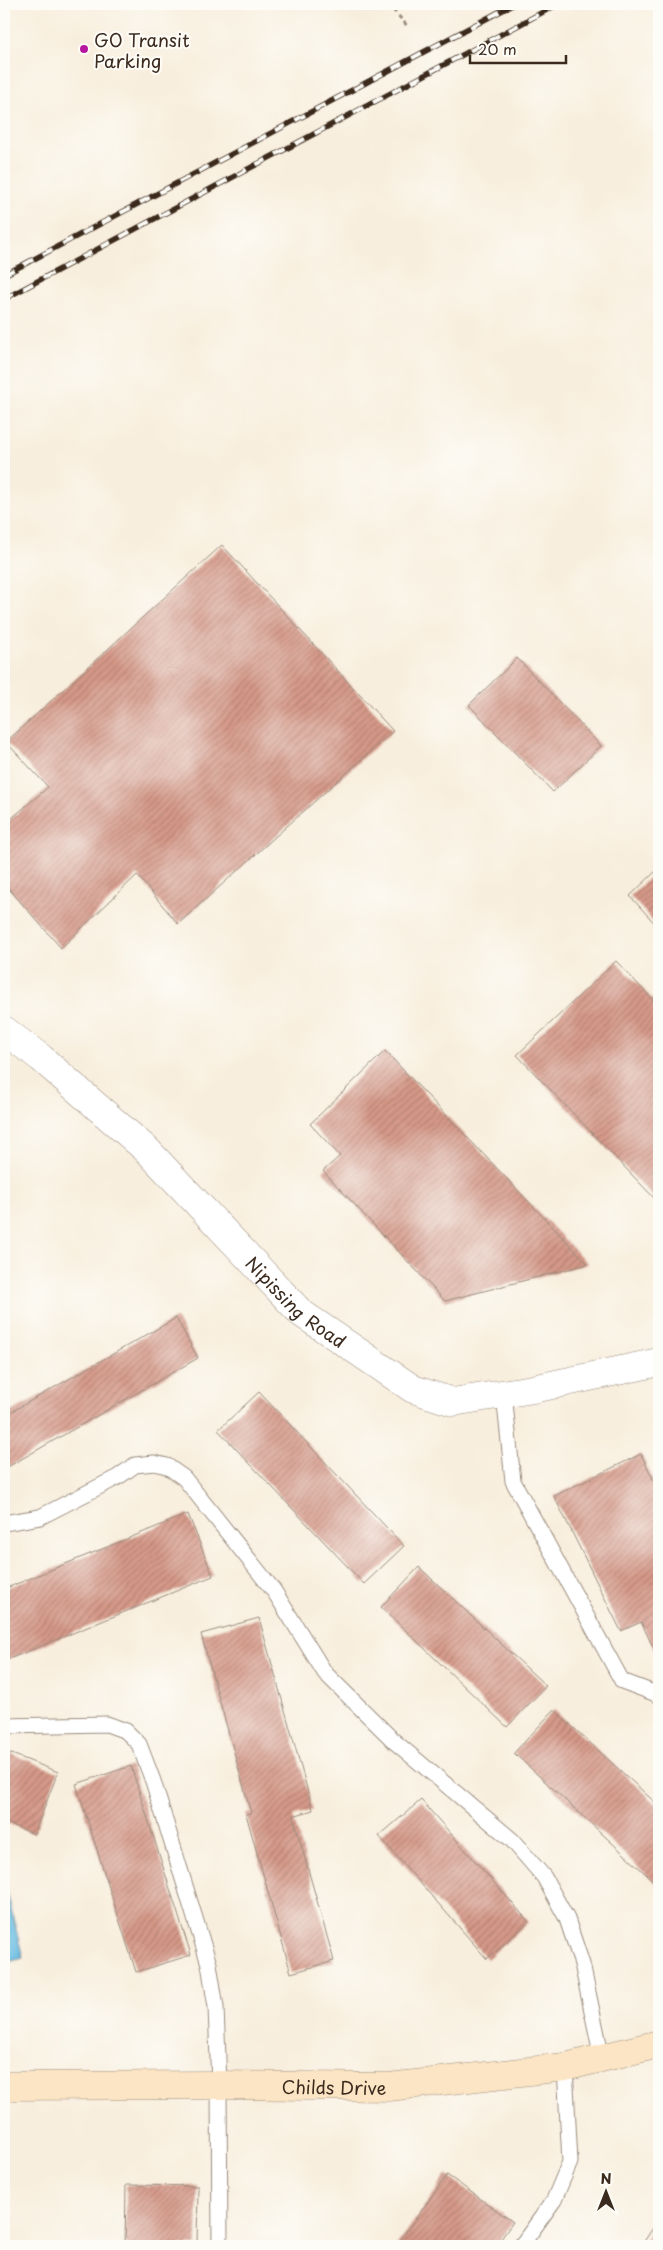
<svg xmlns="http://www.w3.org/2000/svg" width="663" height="2250" font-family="'Playpen Sans',sans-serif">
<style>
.water{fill:#65bae1;stroke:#507280}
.building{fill:url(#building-hatch)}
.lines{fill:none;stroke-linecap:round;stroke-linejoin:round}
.lane-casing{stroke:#9a8c7e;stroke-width:17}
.street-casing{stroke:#9a8c7e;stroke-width:29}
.secondary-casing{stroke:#9a8c7e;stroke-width:29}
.path{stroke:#9a8c7e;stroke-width:3;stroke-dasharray:4 4;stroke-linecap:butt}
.lane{stroke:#fff;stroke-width:15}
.street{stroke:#fff;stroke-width:28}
.secondary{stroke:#fce5c4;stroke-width:28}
.rail-casing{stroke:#3b2a1e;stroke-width:5.5}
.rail{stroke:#fdfcf7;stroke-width:4;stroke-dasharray:11;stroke-linecap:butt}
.poi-dot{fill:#b5179e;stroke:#fdfcf7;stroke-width:2}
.labels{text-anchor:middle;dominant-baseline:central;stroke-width:4;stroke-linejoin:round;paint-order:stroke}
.poi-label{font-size:18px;fill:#3b2a1e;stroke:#fdfcf7;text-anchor:start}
.street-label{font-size:18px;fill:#3b2a1e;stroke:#fdfcf7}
</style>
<defs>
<pattern id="building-hatch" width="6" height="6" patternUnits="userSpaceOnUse" patternTransform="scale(1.25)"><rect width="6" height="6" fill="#d69989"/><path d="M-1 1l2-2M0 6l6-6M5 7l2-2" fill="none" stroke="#af7d6f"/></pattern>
</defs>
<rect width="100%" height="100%" fill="#fdfcf7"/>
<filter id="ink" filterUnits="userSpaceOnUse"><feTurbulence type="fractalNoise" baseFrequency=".02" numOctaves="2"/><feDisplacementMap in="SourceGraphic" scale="10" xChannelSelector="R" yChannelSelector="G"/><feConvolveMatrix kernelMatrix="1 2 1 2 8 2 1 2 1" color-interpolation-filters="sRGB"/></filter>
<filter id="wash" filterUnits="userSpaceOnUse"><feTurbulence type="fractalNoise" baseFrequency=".0096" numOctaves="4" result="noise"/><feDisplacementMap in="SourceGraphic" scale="20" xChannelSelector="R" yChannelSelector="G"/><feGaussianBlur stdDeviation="1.12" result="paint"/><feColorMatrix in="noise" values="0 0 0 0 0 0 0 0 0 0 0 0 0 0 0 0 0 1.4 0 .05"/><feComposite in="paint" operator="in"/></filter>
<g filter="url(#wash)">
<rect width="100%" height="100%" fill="#f8eedd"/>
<path class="water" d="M4,1888H6L23,1958L4,1963Z"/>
<g id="blocks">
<g class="building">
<path d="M222,545L393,731L178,924L137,875L61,948L4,883V825L48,787L6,742Z"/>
<path d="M517,658L601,746L553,792L469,705Z"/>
<path d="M659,868V928L630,896Z"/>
<path d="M616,961L659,1006V1203L517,1055Z"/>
<path d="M385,1051L588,1264L445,1301L323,1171L340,1156L310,1124Z"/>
<path d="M176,1318L198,1358L4,1469V1416Z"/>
<path d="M259,1392L404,1546L364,1584L218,1430Z"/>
<path d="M641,1454L654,1481L659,1478V1659L641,1622L621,1631L554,1496Z"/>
<path d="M188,1514L213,1576L4,1661V1589Z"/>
<path d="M419,1567L546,1686L507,1727L381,1607Z"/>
<path d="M259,1618L313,1810L293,1816L334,1961L291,1973L246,1814L251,1813L201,1634Z"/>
<path d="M554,1710L659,1806V1886L514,1753Z"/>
<path d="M4,1751L58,1772L34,1834L4,1822Z"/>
<path d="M131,1766L191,1955L136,1972L76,1784Z"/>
<path d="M421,1800L529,1922L487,1959L379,1836Z"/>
<path d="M447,2175L513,2222L496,2246H396Z"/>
<path d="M126,2185L198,2186L197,2246H125Z"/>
<path d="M659,2219V2246H641Z"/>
</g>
</g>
</g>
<g filter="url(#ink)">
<use href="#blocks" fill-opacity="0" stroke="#9a8c7e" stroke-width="1"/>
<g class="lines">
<defs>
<g id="lane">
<path d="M504,1394L513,1481L622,1681L659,1695"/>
<path d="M4,1523L40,1517L118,1477L135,1465L154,1463L167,1466L184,1478L274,1591L325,1673L395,1742L512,1840L544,1877L567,1919L582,1964L602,2058"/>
<path d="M4,1726L107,1724L126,1731L139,1744L153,1781L209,1964L216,2007L219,2085L220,2246"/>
<path d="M521,2246L554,2200L570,2162L565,2067"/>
</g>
<g id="street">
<path id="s1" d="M4,1030L41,1058L148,1151L301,1313L413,1389L453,1402L533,1389L659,1362"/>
</g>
<g id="secondary">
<path id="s2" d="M4,2086L219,2085L389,2087L565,2067L659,2044"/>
</g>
</defs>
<use href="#lane" class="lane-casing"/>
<use href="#street" class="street-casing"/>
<use href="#secondary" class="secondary-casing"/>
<path class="path" d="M388,4L409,28"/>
<use href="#lane" class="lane"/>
<use href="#street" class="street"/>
<use href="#secondary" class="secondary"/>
<defs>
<g id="rail">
<path d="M4,275L514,4"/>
<path d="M4,299L558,4"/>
</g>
</defs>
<use href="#rail" class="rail-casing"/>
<use href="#rail" class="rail"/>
</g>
</g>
<circle class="poi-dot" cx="84" cy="49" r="5"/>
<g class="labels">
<g class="poi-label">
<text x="94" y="39">GO Transit<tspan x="94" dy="21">Parking</tspan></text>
</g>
<g class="street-label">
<text stroke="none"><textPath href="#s1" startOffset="400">Nipissing Road</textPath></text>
<text stroke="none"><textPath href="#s2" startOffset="330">Childs Drive</textPath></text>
</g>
</g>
<rect width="663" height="2250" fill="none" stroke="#fdfcf7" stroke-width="20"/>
<g transform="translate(606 2192)" stroke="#fdfcf7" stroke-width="4" paint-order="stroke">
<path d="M0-4L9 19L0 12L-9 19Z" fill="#3b2a1e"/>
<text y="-8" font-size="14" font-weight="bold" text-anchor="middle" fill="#3b2a1e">N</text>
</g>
<path d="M470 55v8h96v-8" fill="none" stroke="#3b2a1e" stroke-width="2.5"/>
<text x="478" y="55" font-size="15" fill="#3b2a1e" stroke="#fdfcf7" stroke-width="4" paint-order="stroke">20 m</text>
</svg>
